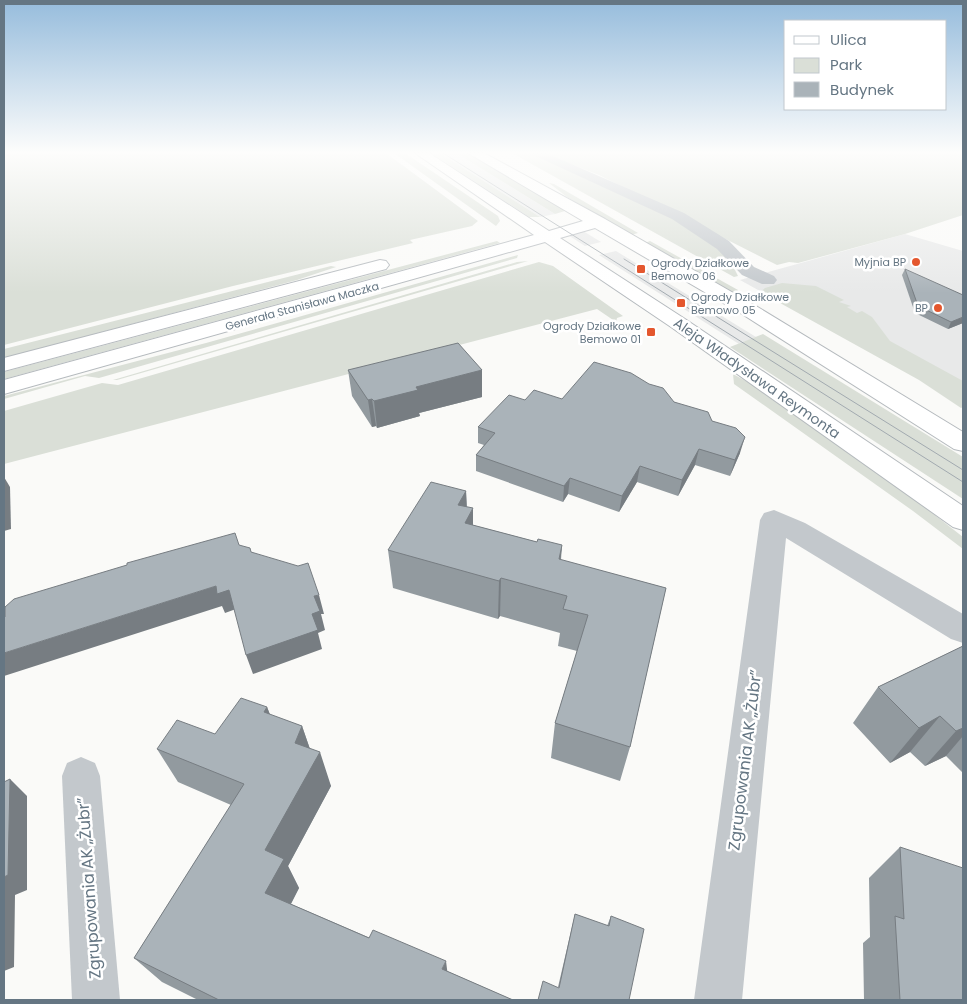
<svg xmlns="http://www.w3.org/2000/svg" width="967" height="1004" font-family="Poppins,sans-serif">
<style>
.built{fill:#e8e9e9}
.green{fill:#dadfd7}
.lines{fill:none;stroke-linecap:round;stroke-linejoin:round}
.major-casing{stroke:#b5babe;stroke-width:2}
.minor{fill:#c3c8cc;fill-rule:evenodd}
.major{fill:#fff;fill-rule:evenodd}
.tram{stroke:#a2aab0;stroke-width:1}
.wall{fill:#929a9f}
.shaded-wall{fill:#777d82}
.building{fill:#aab3b9;stroke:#777d82}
.poi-dot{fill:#e4572e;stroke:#fff;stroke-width:2}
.labels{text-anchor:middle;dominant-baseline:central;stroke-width:5;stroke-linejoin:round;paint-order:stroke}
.far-poi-label{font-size:11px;fill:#657683;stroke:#fff;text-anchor:end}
.far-street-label{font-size:11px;fill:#657683;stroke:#fff}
.street-label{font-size:14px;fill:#657683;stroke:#fff}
.near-street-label{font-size:16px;fill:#657683;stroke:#fff}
</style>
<rect width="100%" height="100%" fill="#fafaf8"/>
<g class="built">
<path d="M440,153H456L555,214L540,217Z"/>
<path d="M583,231L601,242L585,246L568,235Z"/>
<path d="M905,234L963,251V407L918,378L740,280Z"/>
<path d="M616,251L756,337L739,344L599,255Z"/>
</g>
<g class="green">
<path d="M4,153H386L478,221L472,226L410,240L413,243L233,286L4,345Z"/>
<path d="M394,153H405L498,216L500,221L496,226Z"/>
<path d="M431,153H440L540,217H529Z"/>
<path d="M456,153H467L556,203L565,211L555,214Z"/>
<path d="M512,153H531L674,219L718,247L730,260L738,276L734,277Z"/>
<path d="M542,153H963V215L905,234L798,263L789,262L777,265L599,175Z"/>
<path d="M549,183L554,184L638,233L631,235L567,197Z"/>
<path d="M497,241L500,243L4,379V372Z"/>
<path d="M650,241L738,290L737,293L734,294L645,243Z"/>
<path d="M518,255L517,258L99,378L85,376L4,399V396L206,343Z"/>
<path d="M528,261L117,380H113L517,262Z"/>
<path d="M539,262L553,266L623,316L617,318L616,322L597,309L4,464V411L102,383L118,385Z"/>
<path d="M331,266L336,267L297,280L4,358V349Z"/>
<path d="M782,283L816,286L844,300L839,302L851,306L847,307L857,313L862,311L872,317L890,341L963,381V407L961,408L919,380L760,292L765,288Z"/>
<path d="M763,334L963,457V499L730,347Z"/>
<path d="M733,374C816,417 889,480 963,537V549L913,511L734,384Z"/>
</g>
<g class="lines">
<defs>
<g id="major">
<path d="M415,153H429L549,231L583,221L468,153H484L605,219L756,306L963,432V451L954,449L742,314L595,228L560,238L685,319L963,506V530L953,527L671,327L545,242L4,394V380L534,235Z"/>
<path d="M380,260L386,261L389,265L386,269L4,371V358Z"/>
</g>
</defs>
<use href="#major" class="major-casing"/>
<g class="minor">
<path d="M529,153H546L684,213L729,241L754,267L774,276L777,280L774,284H762L742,275L717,249L672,219Z"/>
<path d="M774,510L805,523L963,614V643L951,639L786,538L742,1000H694L760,520L764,513Z"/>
<path d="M81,757L95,763L100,776L120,1000H72L62,776L67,763Z"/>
</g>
<use href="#major" class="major"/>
<g class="tram">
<path d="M443,153L963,482"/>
<path d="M624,259L963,470"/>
</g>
</g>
<g class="wall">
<path d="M905,269L963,323L948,329L915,313L902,275Z"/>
<path d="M348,370H482V397L419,413L420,416L377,428L376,426L372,427L352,396Z"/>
<path d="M562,399L674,402L712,421L740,453L730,476L695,465L678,496L637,482L619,512L568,494L563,502L476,471V455L484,445L478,443V427L525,400Z"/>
<path d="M466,491L467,507L473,525L537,542L562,545L561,560L666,588L630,747L620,781L551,758L555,723L577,651L558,646L560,633L500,616L498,619L393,588L388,550Z"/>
<path d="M963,646V773L946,756L925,766L910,752L890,763L853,723L878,687Z"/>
<path d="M267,707L270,715L302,726L310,749L331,786L288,866L299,888L291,904L447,971L513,1000H198L162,982L134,958L231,805L178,782L157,749L215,734Z"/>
<path d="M900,847L963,1000H864L863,943L870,937L869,878Z"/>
<path d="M575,914L607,926L611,916L629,1000L558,987Z"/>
</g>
<g class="shaded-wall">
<path d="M963,317V323L948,329L951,322Z"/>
<path d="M482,370V397L419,413L420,416L377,428L374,401L416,387Z"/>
<path d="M372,399L376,426L372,427L368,400Z"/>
<path d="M745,437L740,453L730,476L735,460Z"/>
<path d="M699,449L695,465L678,496L682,480Z"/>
<path d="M640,466L637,482L619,512L622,496Z"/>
<path d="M4,477L10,487L11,529L4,531Z"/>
<path d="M570,478L568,494L563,502L564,486Z"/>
<path d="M466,491L467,519L473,508V546L458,505Z"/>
<path d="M562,545L558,583L559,559Z"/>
<path d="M501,578L500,616L498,619L499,581Z"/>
<path d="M216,586L229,590L236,609L225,613L222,606L4,676V653Z"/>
<path d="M319,595L324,614H321L325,630L318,633L322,649L253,674L246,655L312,614L314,596Z"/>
<path d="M267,707L281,742L264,712Z"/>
<path d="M940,716L910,752L890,763L919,728Z"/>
<path d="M302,726L314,761L320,752L331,786L288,866L299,888L282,921L265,893V850L295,743Z"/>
<path d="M963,728V736L946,756L925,766L956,731Z"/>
<path d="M10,779L27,796V890L15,895L14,967L4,971V877Z"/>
<path d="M446,961L449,985L442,969Z"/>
</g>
<g class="building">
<path d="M905,269L963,295V317L951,322L918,306Z"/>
<path d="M458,343L482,370L416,387L418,390L374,401L372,399L368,400L348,370Z"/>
<path d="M594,362L631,373L649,384L663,388L674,402L708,412L712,421L736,428L745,437L735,460L699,449L682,480L640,466L622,496L570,478L564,486L476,455L495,433L478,427L509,395L525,400L534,390L562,399Z"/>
<path d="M431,482L466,491L458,505L473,508L465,523L537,542L538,539L562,545L559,559L666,588L630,747L555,723L588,615L563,609L567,596L501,578L499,581L388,550Z"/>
<path d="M235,533L239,545L250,548L251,552L298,566L308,563L319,595L314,596L320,611L312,614L318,630L246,655L229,590L217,594L216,586L4,653V618L5,617V607L14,599L127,565V563Z"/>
<path d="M963,646V728L956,731L940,716L919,728L878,687Z"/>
<path d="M241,698L267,707L264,712L302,726L295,743L320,752L265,850L284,859L265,893L369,938L373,930L446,961L442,969L513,1000H219L134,958L244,784L157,749L177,720L215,734Z"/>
<path d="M10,779L8,875L4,877V782Z"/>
<path d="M900,847L963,868V1000H900L895,916L904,919Z"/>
<path d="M575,914L609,926L611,916L644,929L629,1000H538L543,981L559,988Z"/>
</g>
<linearGradient id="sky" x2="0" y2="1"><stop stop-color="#96bcdc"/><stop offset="0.52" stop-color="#fdfdfc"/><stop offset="1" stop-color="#fdfdfc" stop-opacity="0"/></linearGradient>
<rect width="967" height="293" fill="url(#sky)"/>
<g class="poi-dot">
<circle cx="916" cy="262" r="5"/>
<rect x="636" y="264" width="10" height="10" rx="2.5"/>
<rect x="676" y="298" width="10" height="10" rx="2.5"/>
<circle cx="938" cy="308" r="5"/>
<rect x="646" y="327" width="10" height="10" rx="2.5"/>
</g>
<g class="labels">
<g class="far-poi-label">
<text x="906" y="262">Myjnia BP</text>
<text x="651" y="263" text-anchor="start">Ogrody Działkowe<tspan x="651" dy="13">Bemowo 06</tspan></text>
<text x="691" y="297" text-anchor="start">Ogrody Działkowe<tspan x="691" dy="13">Bemowo 05</tspan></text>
<text x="928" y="308">BP</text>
<text x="641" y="326">Ogrody Działkowe<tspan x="641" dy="13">Bemowo 01</tspan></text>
</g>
<g class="far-street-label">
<text transform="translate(302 306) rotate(-15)">Generała Stanisława Maczka</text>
</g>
<g class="street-label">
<text transform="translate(757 378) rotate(35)">Aleja Władysława Reymonta</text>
</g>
<g class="near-street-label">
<text transform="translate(745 760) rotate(-83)">Zgrupowania AK „Żubr”</text>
<text transform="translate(89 888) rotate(-94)">Zgrupowania AK „Żubr”</text>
</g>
</g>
<rect width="967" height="1004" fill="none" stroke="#657683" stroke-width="10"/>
<rect x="784" y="20" width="162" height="90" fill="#ffffff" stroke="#c1c8cd"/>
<rect x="794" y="36" width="25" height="8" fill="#ffffff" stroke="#c1c8cd"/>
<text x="830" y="45" font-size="15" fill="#657683">Ulica</text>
<rect x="794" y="58" width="25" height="15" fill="#dadfd7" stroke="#c1c8cd"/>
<text x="830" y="70" font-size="15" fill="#657683">Park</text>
<rect x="794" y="82" width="25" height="15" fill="#aab3b9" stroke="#c1c8cd"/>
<text x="830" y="95" font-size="15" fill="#657683">Budynek</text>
</svg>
